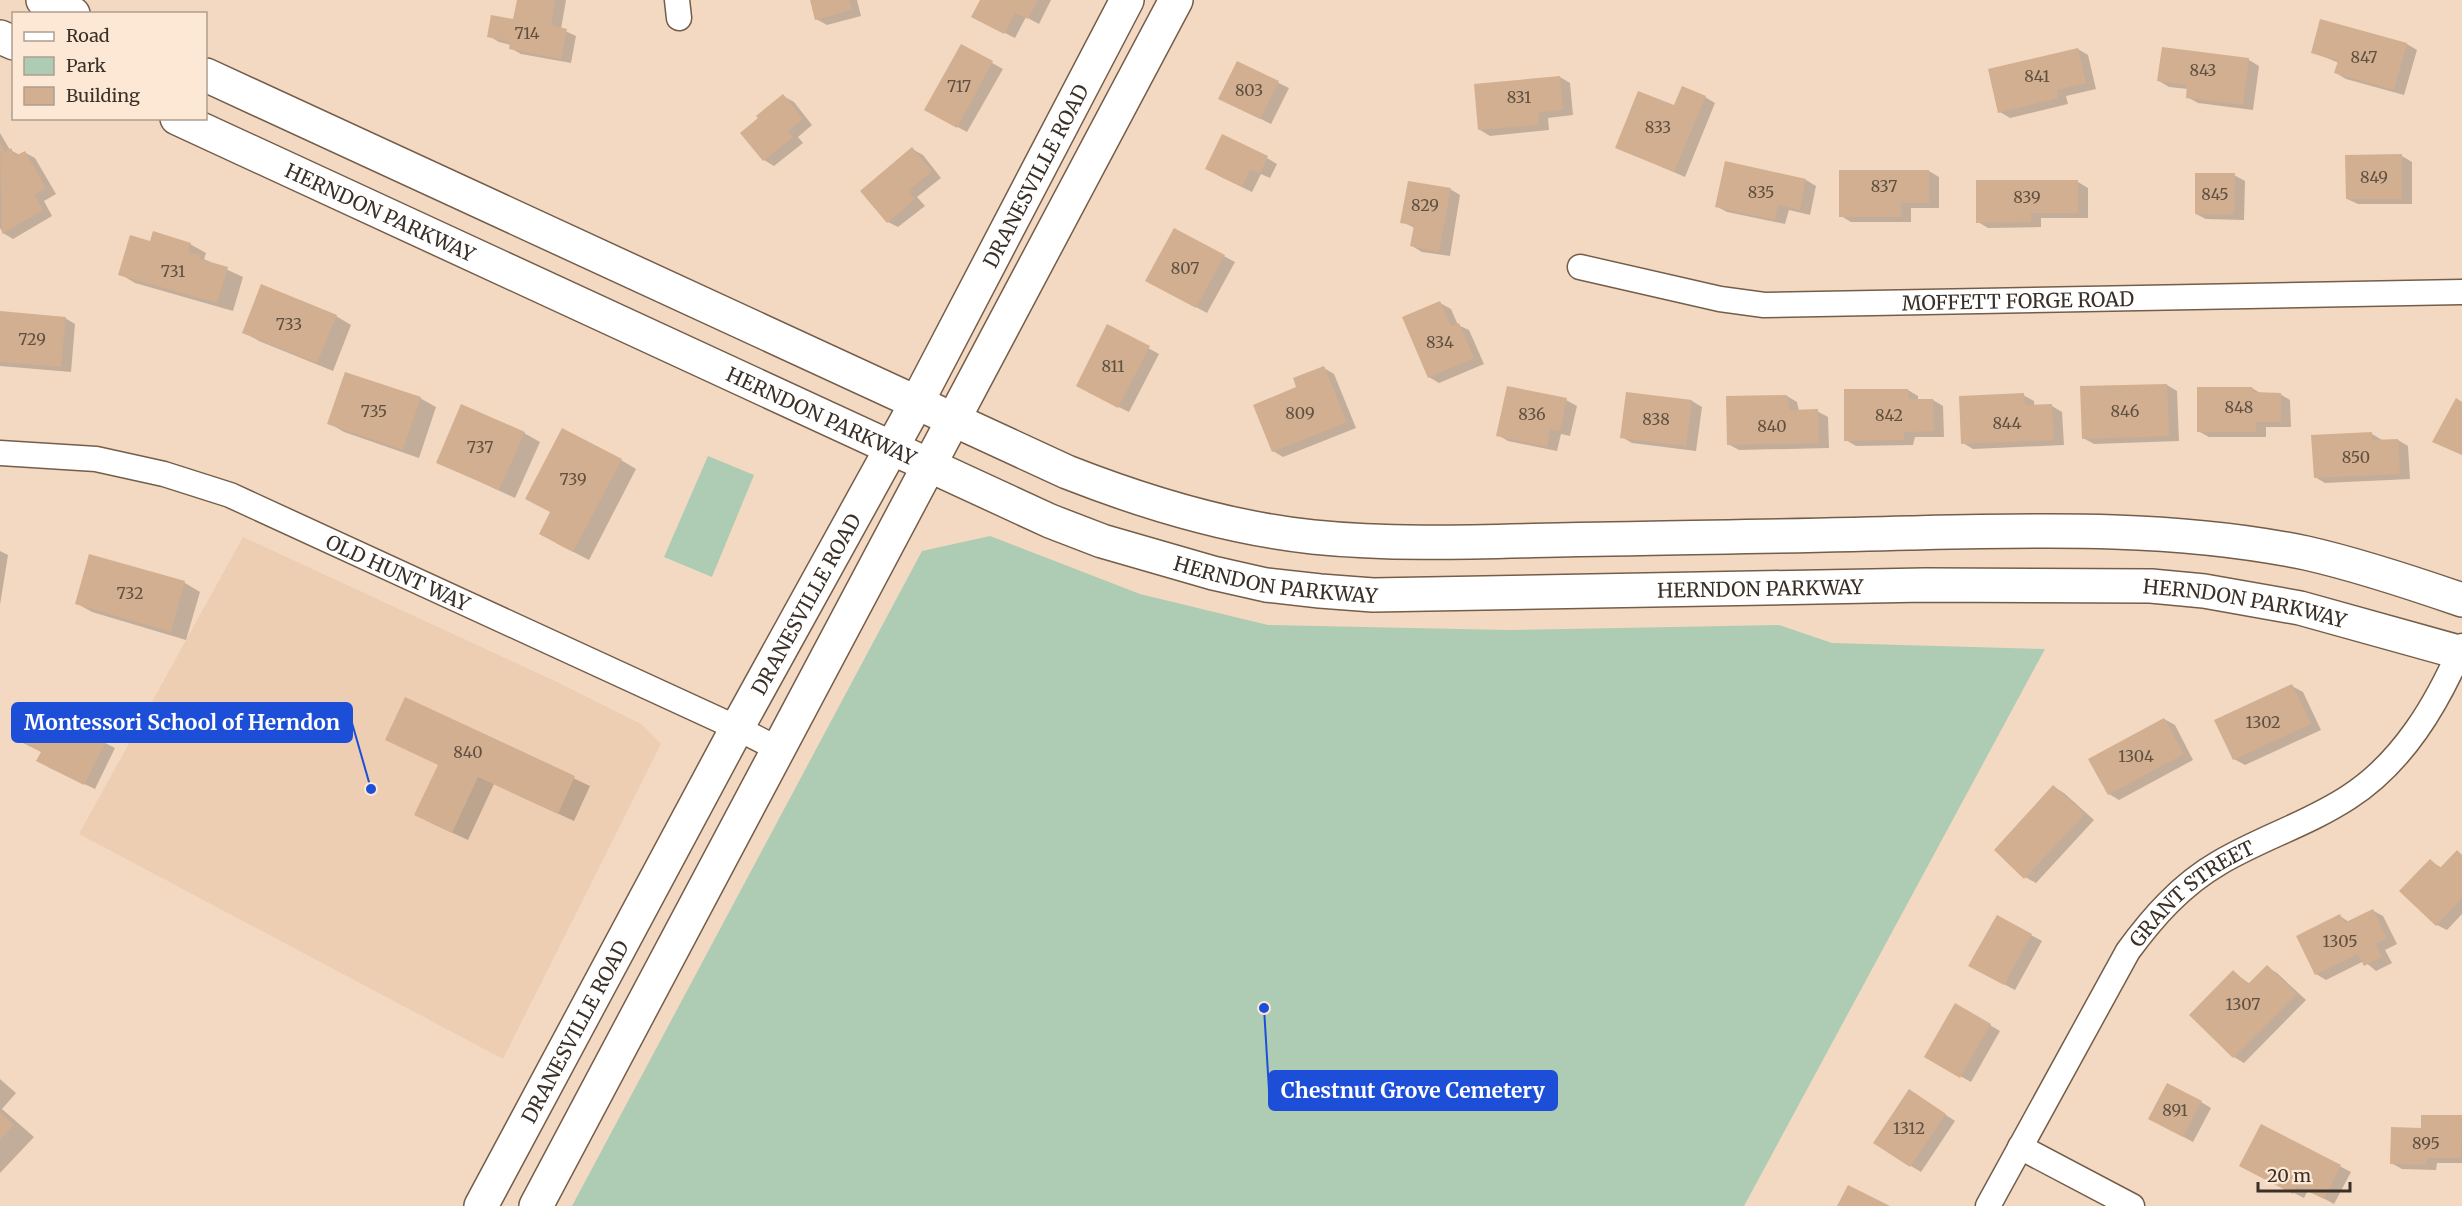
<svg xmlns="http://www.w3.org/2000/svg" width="2462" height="1206" font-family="Merriweather,serif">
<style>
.built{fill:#edceb2}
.green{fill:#adccb3}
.shadow{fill:#0003}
.building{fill:#d2af90}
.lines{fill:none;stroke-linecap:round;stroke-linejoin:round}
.minor-casing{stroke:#745d49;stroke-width:27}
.secondary-casing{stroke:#745d49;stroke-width:36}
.primary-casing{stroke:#745d49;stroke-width:36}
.minor{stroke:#fff;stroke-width:24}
.secondary{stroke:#fff;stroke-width:33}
.primary{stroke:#fff;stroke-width:33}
.labels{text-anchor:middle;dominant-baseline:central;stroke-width:4.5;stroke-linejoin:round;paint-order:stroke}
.number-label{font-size:16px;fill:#605041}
.street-label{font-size:20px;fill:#3a3027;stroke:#fce8d5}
.leader{fill:none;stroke:#1d4ed8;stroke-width:2}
.callout-dot{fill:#1d4ed8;stroke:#fce8d5;stroke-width:2}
.callout{fill:#1d4ed8;stroke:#1d4ed8;stroke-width:2}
.callout-label{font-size:21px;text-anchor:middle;font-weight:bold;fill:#fff}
</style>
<rect width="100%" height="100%" fill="#f3d9c2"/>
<path class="built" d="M243,537L559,683L641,724L661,744L503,1059L79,834Z"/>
<g class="green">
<path d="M708,456L754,475L712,577L664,557Z"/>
<path d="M990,536L1140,594L1268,625L1507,630L1779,625L1832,643L2045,649L1744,1206H572L922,551Z"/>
</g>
<g class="shadow">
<path d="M518,0H566L561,29L576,36L571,63L521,54L510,48L511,45L499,42L489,36L514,21Z"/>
<path d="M811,0H857L861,16L827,25L816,19Z"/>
<path d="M981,0H1051L1039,24L1026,17L1015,38L983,22Z"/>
<path d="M2321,21L2407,44L2417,50L2404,95L2346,79L2336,73L2339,63L2312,52Z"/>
<path d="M962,46L1003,69L967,132L926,110Z"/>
<path d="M2078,49L2088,55L2096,89L2066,96L2068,104L2010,118L2000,112Z"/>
<path d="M2249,60L2259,66L2253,110L2198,103L2187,97L2188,89L2169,87L2159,81Z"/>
<path d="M1238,63L1289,88L1271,124L1231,104Z"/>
<path d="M1560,77L1570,83L1573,115L1548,118L1549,130L1490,136L1480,130Z"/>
<path d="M783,96L794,102L812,125L798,137L803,143L774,166L764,160L742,133Z"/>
<path d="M1705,97L1715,103L1685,177L1616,147Z"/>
<path d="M0,133L10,150L20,155L24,152L35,158L56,194L44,201L52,216L13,239L3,233L0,228Z"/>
<path d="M912,149L923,155L941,178L917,197L925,206L898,227L888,222Z"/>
<path d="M2402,156L2412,162V204H2358L2347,199Z"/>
<path d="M1267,158L1277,164L1270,178L1261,174L1252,192L1217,175Z"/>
<path d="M1929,171L1939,177V208H1911V222H1851L1841,216Z"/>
<path d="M2234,175L2245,181L2244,220L2206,219L2196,214Z"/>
<path d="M1806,180L1816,186L1810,215L1789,210L1785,224L1727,212L1716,206Z"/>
<path d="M1977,182H2078L2088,188V218H2041V227L1988,228L1978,222Z"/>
<path d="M1450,189L1460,195L1450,256L1422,252L1412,246L1415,228L1402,222Z"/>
<path d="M1175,230L1235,262L1207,313L1157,286Z"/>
<path d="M151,243L190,244L206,253L204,259L243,277L233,311L135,283L120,274Z"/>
<path d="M1440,303L1451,309L1458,325L1469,330L1484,364L1439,383L1429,377Z"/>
<path d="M0,312L65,318L75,324L71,372L0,366Z"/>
<path d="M336,316L351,325L333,371L259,341L244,332Z"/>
<path d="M1108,326L1159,354L1129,412L1088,392Z"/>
<path d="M1324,368L1334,374L1356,428L1283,457L1273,451Z"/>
<path d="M2167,385L2177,391L2179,441L2094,444L2083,438Z"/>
<path d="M2252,388L2262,394H2280L2290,400L2291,427H2266V437H2209L2198,431Z"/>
<path d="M1908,390L1918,396V401L1933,400L1943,406L1944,437H1915L1913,445L1856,446L1846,440Z"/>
<path d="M2023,395L2034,401V406H2052L2062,412L2064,445L1973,449L1963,443Z"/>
<path d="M1787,396L1797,402L1799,411H1817L1828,417L1829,448L1739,450L1728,444Z"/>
<path d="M420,398L436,407L419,458L344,432L329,423Z"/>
<path d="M1566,400L1577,406L1570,436L1561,434L1557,451L1508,441L1498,435Z"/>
<path d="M1692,401L1702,407L1696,451L1632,443L1622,437Z"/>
<path d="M524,433L540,442L515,498L437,462Z"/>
<path d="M2372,434L2382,440H2398L2408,446L2410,479L2325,483L2315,477Z"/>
<path d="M621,460L636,469L589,560L556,543L552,512Z"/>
<path d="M0,551L8,555L0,605Z"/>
<path d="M90,555L185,583L200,592L186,640L92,612L76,603Z"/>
<path d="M2292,686L2303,692L2321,730L2245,765L2234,759Z"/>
<path d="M406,699L590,786L574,821L494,784L468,840L431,823L439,765L387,740Z"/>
<path d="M2164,719L2175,725L2193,760L2119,800L2109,794Z"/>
<path d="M105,743L115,748L95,789L48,767Z"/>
<path d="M2054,787L2064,793L2094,820L2036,883L2025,877Z"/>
<path d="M2457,852L2462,855V914L2447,930L2437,925L2430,861L2442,868Z"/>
<path d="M2372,910L2383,916L2397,944L2385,950L2392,963L2376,971L2364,961L2326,980L2316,974L2340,916L2349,922Z"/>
<path d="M1998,917L2042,941L2015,990L1970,966Z"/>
<path d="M2267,967L2277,973L2306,1000L2244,1063L2234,1057L2191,1015L2233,972L2250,984Z"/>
<path d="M1956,1005L2000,1031L1971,1082L1926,1057Z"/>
<path d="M0,1079L16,1093L2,1109L34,1137L0,1173Z"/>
<path d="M1919,1097L1955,1121L1921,1172L1911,1166Z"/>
<path d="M2201,1102L2211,1108L2193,1142L2160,1124Z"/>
<path d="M2462,1117V1163H2437L2436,1170L2402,1169L2391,1163L2423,1129Z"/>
<path d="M2262,1126L2351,1172L2334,1204L2308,1190L2304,1198L2251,1171Z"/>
</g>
<g class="building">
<path d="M517,0H555L551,25L567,29L561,59L509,49L510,42L487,37L491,15L513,19Z"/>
<path d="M810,0H849L852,10L815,20Z"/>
<path d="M980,0H1038L1028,19L1015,13L1004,34L971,17Z"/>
<path d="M2320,19L2407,43L2394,90L2334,73L2338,61L2311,53Z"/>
<path d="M961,44L993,61L957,128L924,110Z"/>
<path d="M2162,47L2249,58L2243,105L2186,98L2187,85L2157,81Z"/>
<path d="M2078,48L2086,83L2057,90L2058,98L1998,113L1988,69Z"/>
<path d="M1237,61L1279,81L1260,119L1218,99Z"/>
<path d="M1560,76L1563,110L1538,112L1539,125L1478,130L1474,84Z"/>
<path d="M1682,86L1706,96L1674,172L1615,148L1638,91L1674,105Z"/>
<path d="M783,94L803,119L788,131L793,137L763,161L740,133L758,118L756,116Z"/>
<path d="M1222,134L1268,156L1260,174L1250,169L1242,187L1205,169Z"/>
<path d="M0,143L5,152L11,148L15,156L25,151L46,188L34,195L43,210L2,234Z"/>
<path d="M912,147L932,171L908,191L915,199L887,223L860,191Z"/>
<path d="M2402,154V199H2346L2345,155Z"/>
<path d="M1725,161L1806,179L1800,210L1778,205L1775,220L1715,207Z"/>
<path d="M1839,170H1929V203H1901V217H1839Z"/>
<path d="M2195,173H2235L2234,215L2195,214Z"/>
<path d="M1976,180H2078V213H2031V222L1976,223Z"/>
<path d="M1408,181L1451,188L1439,252L1410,246L1414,225L1400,223Z"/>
<path d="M1174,228L1225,255L1196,308L1145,281Z"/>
<path d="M153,231L191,243L188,252L201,255L200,259L228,267L217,303L118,275L130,235L150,241Z"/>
<path d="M261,284L337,315L317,363L242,333Z"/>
<path d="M1440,301L1451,326L1459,323L1474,358L1428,378L1402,317Z"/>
<path d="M0,311L66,317L61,367L0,362Z"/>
<path d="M1107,324L1150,346L1118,408L1076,386Z"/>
<path d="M1324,366L1347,422L1272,452L1253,405L1296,387L1293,378Z"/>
<path d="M345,372L421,397L403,450L327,424Z"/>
<path d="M2167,384L2169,436L2082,439L2080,386Z"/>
<path d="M1507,386L1567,398L1560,431L1550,429L1547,447L1496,436Z"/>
<path d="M2197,387H2252L2254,392L2281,393V422H2256V432H2197Z"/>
<path d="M1844,389H1908L1909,399H1933L1934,431L1905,432L1903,440L1844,441Z"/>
<path d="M1626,392L1692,400L1686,446L1620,438Z"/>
<path d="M2024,393L2025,405L2052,404L2054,440L1961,444L1959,396Z"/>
<path d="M1787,395L1790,410L1818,409L1819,443L1727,445L1726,396Z"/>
<path d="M2456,398L2462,402V455L2432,442Z"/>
<path d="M461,404L525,432L499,490L436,463Z"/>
<path d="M562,428L622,459L573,552L539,534L550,512L525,499Z"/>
<path d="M2372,432V440L2398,439L2400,474L2314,478L2311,435Z"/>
<path d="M89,554L185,581L171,632L75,604Z"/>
<path d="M2292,684L2311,724L2233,760L2214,720Z"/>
<path d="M405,697L575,776L558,814L478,777L452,833L414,815L438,765L385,740Z"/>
<path d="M30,704L106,741L84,785L36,761L41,752L13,738Z"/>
<path d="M2164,718L2184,754L2108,795L2088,759Z"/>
<path d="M2053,785L2085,814L2024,879L1994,850Z"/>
<path d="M2457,850L2462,855V898L2436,926L2399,891L2430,859L2440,868Z"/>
<path d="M2373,909L2387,938L2376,944L2382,957L2364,966L2358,954L2315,975L2296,936L2340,914L2344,923Z"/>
<path d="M1997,915L2032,934L2004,985L1968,966Z"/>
<path d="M2267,965L2297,994L2233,1058L2189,1015L2233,970L2248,984Z"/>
<path d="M1955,1003L1991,1024L1960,1078L1924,1057Z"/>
<path d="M2167,1083L2202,1101L2183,1137L2148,1119Z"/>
<path d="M1909,1089L1946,1114L1910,1167L1873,1143Z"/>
<path d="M0,1112L14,1125L0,1140Z"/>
<path d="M2421,1115H2462L2461,1158H2427L2426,1165L2390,1164L2391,1127L2421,1128Z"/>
<path d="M2261,1124L2341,1165L2324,1199L2297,1186L2293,1194L2239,1166Z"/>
<path d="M1848,1185L1890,1206H1837Z"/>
</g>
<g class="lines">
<defs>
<g id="minor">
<path d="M677,0L679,18"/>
<path id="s1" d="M1580,267L1720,299L1764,305L2462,292"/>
<path id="s2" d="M0,453L96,459L164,474L230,495L737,728L778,749"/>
<path d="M2020,1147L2132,1206"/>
<path id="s3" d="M1988,1206L2128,951C2153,917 2181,885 2219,863C2261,838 2308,824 2349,797C2403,762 2437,704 2462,646"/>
</g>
<g id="secondary">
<path d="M43,0L73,14"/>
<path d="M0,37L14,43"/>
<path d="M206,75L1067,472C1146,503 1228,528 1313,537C1412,547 1512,540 1611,539C1711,537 1810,536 1909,533C2041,530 2176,526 2306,553C2359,565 2410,582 2462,600"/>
<path id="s4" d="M177,118L1050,521L1102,541L1213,573L1266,585L1320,591L1373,595L1925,585L2151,586L2204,591L2300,608L2462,653"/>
</g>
<g id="primary">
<path id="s5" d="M481,1206L737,728L917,402L1127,0"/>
<path d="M536,1206L1176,0"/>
</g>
</defs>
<use href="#minor" class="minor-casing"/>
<use href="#secondary" class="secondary-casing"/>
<use href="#primary" class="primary-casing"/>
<use href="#minor" class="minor"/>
<use href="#secondary" class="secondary"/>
<use href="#primary" class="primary"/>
</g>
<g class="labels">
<g class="number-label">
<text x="527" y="33">714</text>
<text x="2364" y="57">847</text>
<text x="2203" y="70">843</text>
<text x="2037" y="76">841</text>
<text x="959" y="86">717</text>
<text x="1249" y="90">803</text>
<text x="1519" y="97">831</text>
<text x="1658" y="127">833</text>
<text x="2374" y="177">849</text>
<text x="1884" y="186">837</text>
<text x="1761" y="192">835</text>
<text x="2215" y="194">845</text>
<text x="2027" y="197">839</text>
<text x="1425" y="205">829</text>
<text x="1185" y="268">807</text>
<text x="173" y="271">731</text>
<text x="289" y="324">733</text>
<text x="32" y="339">729</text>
<text x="1440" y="342">834</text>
<text x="1113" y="366">811</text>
<text x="2239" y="407">848</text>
<text x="374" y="411">735</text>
<text x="2125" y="411">846</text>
<text x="1300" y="413">809</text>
<text x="1532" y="414">836</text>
<text x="1889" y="415">842</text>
<text x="1656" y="419">838</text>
<text x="2007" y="423">844</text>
<text x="1772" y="426">840</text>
<text x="480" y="447">737</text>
<text x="2356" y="457">850</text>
<text x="573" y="479">739</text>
<text x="130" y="593">732</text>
<text x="2263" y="722">1302</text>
<text x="468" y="752">840</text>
<text x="2136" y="756">1304</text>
<text x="2340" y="941">1305</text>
<text x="2243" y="1004">1307</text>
<text x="2175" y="1110">891</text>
<text x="1909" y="1128">1312</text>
<text x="2426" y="1143">895</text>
</g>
<g class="street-label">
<text stroke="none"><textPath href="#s5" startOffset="1170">DRANESVILLE ROAD</textPath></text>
<text stroke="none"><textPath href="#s4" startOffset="224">HERNDON PARKWAY</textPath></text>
<text stroke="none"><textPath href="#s1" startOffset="442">MOFFETT FORGE ROAD</textPath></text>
<text stroke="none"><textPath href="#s4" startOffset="710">HERNDON PARKWAY</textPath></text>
<text stroke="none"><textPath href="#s2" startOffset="420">OLD HUNT WAY</textPath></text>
<text stroke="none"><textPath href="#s4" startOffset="1196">HERNDON PARKWAY</textPath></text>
<text stroke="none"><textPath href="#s4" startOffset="1682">HERNDON PARKWAY</textPath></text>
<text stroke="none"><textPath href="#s5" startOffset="684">DRANESVILLE ROAD</textPath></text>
<text stroke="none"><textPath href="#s4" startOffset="2168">HERNDON PARKWAY</textPath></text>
<text stroke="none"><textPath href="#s3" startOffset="378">GRANT STREET</textPath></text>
<text stroke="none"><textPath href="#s5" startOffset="198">DRANESVILLE ROAD</textPath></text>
</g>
</g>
<path class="leader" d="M371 789L352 723M1264 1008L1269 1090"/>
<g class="callout-dot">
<circle cx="371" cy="789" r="6"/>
<circle cx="1264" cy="1008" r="6"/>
</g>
<g class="callout">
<rect x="12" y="703" width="340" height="39" rx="6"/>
<rect x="1269" y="1071" width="288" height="39" rx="6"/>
</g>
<g class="callout-label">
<text x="182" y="730">Montessori School of Herndon</text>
<text x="1413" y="1098">Chestnut Grove Cemetery</text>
</g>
<rect x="12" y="12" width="195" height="108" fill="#fce8d5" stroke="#ae9e8f" stroke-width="1.5"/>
<rect x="24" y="32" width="30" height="9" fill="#ffffff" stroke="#ae9e8f" stroke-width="1.5"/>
<text x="66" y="42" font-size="18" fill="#3a3027">Road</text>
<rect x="24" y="57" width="30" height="18" fill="#adccb3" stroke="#ae9e8f" stroke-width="1.5"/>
<text x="66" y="72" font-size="18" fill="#3a3027">Park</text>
<rect x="24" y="87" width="30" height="18" fill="#d2af90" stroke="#ae9e8f" stroke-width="1.5"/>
<text x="66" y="102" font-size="18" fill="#3a3027">Building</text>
<path d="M2258 1182v9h92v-9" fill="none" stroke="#3a3027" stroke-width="3"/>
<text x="2267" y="1182" font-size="18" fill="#3a3027" stroke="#fce8d5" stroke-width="4.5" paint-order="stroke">20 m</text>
</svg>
